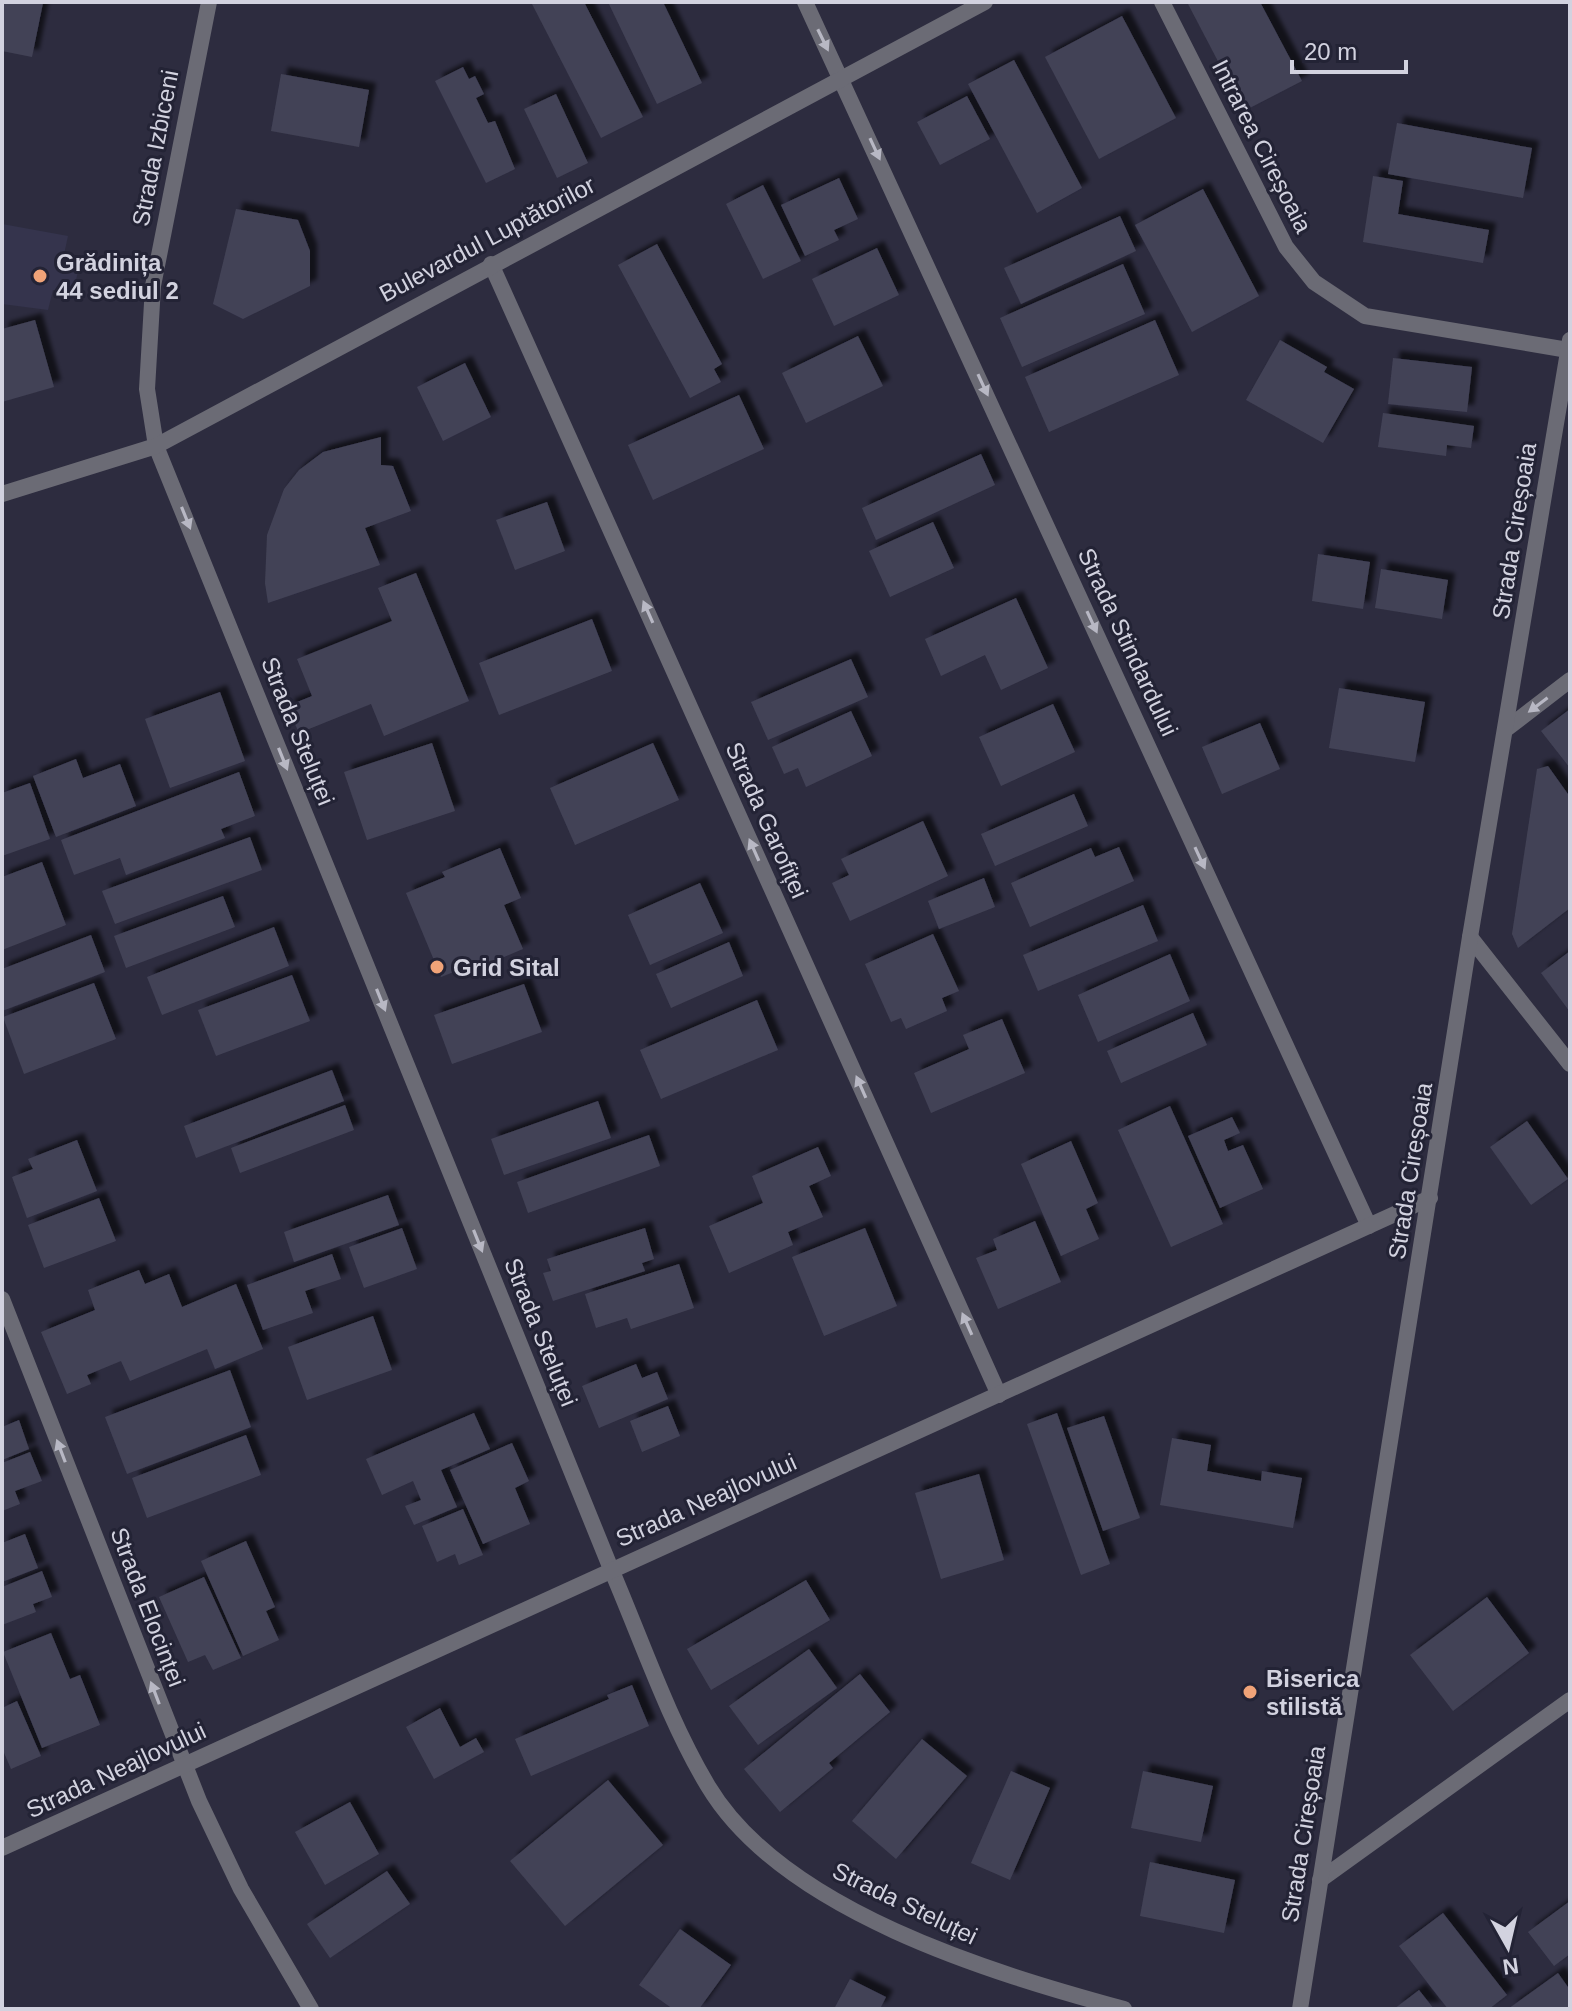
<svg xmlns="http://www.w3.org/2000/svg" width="1572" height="2011" font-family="Helvetica,sans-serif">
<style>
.built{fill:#35344d}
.building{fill:#424256;filter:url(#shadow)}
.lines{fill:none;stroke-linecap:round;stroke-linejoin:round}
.minor{stroke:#6b6b75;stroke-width:16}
.oneway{fill:#b8b8c4}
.poi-dot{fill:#f0a378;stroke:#232335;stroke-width:3}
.labels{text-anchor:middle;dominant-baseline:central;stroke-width:6;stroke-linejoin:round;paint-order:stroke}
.street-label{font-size:24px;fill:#d2d2df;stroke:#232335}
.poi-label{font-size:24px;font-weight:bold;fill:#d2d2df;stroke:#232335;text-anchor:start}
</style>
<defs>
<filter id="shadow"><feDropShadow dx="7" dy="-7" stdDeviation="2" flood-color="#0009"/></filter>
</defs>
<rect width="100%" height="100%" fill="#2d2c3f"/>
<path class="built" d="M2,224L68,236L63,259L80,262L73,294L53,290L48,310L2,304Z"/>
<g class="building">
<path d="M2,2L43,3L32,57L2,51Z"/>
<path d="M531,2H584L643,117L601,138Z"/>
<path d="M608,2H663L702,83L657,104Z"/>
<path d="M1187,2H1260L1302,81L1244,111Z"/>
<path d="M1122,16L1176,118L1099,159L1045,57Z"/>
<path d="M1014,60L1082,188L1037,213L968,84Z"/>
<path d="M463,67L469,79L475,76L484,94L476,98L488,123L495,121L515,169L486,183L435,81Z"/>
<path d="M281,74L369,90L359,147L271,131Z"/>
<path d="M556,94L588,163L557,178L524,109Z"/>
<path d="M967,96L990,139L940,165L917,122Z"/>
<path d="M1397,123L1532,148L1523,198L1388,174Z"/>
<path d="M1373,176L1403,181L1398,214L1489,230L1483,263L1363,242Z"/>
<path d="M839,178L858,219L834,230L839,240L805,256L781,205Z"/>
<path d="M763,185L801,261L763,279L726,204Z"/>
<path d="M1203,189L1259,296L1192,332L1135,225Z"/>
<path d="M236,209L298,220L310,251V286L243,319L213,304Z"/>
<path d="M1120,216L1136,251L1021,304L1004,268Z"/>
<path d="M657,244L722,364L714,369L721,382L690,398L618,265Z"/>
<path d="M877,248L899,295L834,326L812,279Z"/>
<path d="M1123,264L1145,314L1022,367L1000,318Z"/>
<path d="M35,320L54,387L2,402V329Z"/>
<path d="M1155,320L1179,375L1049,432L1025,377Z"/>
<path d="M858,336L883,386L806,423L782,373Z"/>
<path d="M1280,340L1327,367L1324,372L1354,389L1323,443L1246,400Z"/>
<path d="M1393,358L1472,367L1467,412L1388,404Z"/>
<path d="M465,363L491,417L443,441L417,387Z"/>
<path d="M739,395L764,449L653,500L628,445Z"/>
<path d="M1383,413L1474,426L1471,448L1447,445L1446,456L1378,447Z"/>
<path d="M381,437V465L393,466L411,511L365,528L380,565L268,603L265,583L267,535L284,489L299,470L323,452Z"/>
<path d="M981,454L995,485L876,540L862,508Z"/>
<path d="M547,502L565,551L515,570L496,520Z"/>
<path d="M933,522L954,568L890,597L869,551Z"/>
<path d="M1318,554L1370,562L1363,609L1312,601Z"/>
<path d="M1381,569L1448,580L1442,619L1375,608Z"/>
<path d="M416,573L469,701L384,736L371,704L299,733L287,706L312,696L297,659L392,621L378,588Z"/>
<path d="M1016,598L1048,668L1001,690L985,655L941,676L925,639Z"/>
<path d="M592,619L612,671L499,715L479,663Z"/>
<path d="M851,659L868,697L768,740L751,702Z"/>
<path d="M1339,688L1425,702L1415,762L1329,748Z"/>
<path d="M220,692L245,761L170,788L145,719Z"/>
<path d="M1053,704L1075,752L1001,786L979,737Z"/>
<path d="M1570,709V768L1541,731Z"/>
<path d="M851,711L872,756L806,787L798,768L784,774L772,747Z"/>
<path d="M1260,723L1280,769L1222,794L1202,747Z"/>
<path d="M432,743L455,811L367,840L344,772Z"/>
<path d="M653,743L679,800L575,845L550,788Z"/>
<path d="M76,759L83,778L120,764L136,806L56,837L33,776Z"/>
<path d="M1548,766L1570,797V908L1518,948L1512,934L1537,769Z"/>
<path d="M239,772L255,816L221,829L225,838L126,875L120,858L74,875L61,840Z"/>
<path d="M30,783L50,839L2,856V793Z"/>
<path d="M1074,794L1088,826L995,866L981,834Z"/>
<path d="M923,821L948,876L850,921L832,883L849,875L841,859Z"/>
<path d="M250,837L262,870L115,924L102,891Z"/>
<path d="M1119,847L1134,881L1030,927L1011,883L1091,848L1095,857Z"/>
<path d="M500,848L521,898L504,905L523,949L471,971L469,966L441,977L406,893L445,877L442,872Z"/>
<path d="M42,862L66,925L2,950V877Z"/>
<path d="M984,878L995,907L939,929L928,901Z"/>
<path d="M700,883L723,933L650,965L628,915Z"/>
<path d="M223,896L235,927L126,968L114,936Z"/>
<path d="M1143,905L1158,941L1038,991L1023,955Z"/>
<path d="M274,927L289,966L162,1015L147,977Z"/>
<path d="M933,934L959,991L942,998L947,1011L906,1029L901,1018L891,1022L865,964Z"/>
<path d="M91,935L105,972L2,1011V969Z"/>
<path d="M729,942L743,976L671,1008L656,974Z"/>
<path d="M1570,951V1012L1541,973Z"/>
<path d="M1170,954L1190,1001L1098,1042L1078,995Z"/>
<path d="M292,975L310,1021L216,1056L198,1010Z"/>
<path d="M94,983L116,1039L24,1074L3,1017Z"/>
<path d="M524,984L542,1032L452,1064L434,1015Z"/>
<path d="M757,1000L778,1050L661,1099L640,1050Z"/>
<path d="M1193,1013L1207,1045L1121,1083L1107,1051Z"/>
<path d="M1002,1019L1025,1073L931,1113L914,1073L969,1049L963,1035Z"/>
<path d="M332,1070L344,1101L196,1158L184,1126Z"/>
<path d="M598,1101L611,1138L504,1175L491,1139Z"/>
<path d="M345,1105L354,1130L240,1173L231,1148Z"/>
<path d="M1170,1106L1223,1224L1171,1247L1118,1130Z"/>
<path d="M1232,1117L1240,1133L1224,1140L1228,1151L1243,1145L1263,1189L1220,1208L1188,1136Z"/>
<path d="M1527,1121L1568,1179L1531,1205L1490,1147Z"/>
<path d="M649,1135L660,1166L528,1213L517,1182Z"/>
<path d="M77,1140L97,1191L27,1218L12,1177L33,1169L28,1159Z"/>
<path d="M1071,1141L1098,1203L1086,1209L1099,1239L1061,1256L1021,1164Z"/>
<path d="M818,1147L831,1176L809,1186L823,1217L788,1232L793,1245L729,1273L709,1226L763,1203L752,1176Z"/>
<path d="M388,1195L399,1225L294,1262L284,1232Z"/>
<path d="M99,1198L116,1241L44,1268L28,1225Z"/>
<path d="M1035,1221L1061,1282L998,1309L976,1258L997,1250L993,1239Z"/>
<path d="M402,1228L417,1269L364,1288L349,1247Z"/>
<path d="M645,1228L654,1259L642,1263L645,1271L553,1301L543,1273L551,1271L547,1259Z"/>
<path d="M865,1228L897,1306L824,1336L792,1257Z"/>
<path d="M332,1254L341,1279L305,1291L313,1313L263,1330L247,1285Z"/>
<path d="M679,1264L694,1308L631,1329L627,1318L596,1328L585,1294Z"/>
<path d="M139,1270L145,1284L169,1274L182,1307L236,1284L263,1349L215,1369L207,1349L130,1381L121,1361L87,1375L91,1384L67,1394L41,1332L95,1310L88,1290Z"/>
<path d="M373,1316L392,1370L307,1400L288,1347Z"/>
<path d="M636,1364L642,1378L657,1372L668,1399L599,1428L582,1386Z"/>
<path d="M230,1370L251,1427L127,1474L105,1417Z"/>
<path d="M668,1406L680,1436L642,1452L630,1421Z"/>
<path d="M474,1413L490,1449L441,1470L457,1507L414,1525L405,1506L421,1500L413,1481L382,1495L366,1459Z"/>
<path d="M1057,1413L1110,1564L1081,1575L1027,1424Z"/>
<path d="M1104,1416L1140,1518L1103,1531L1067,1428Z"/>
<path d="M19,1420L29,1449L2,1460V1427Z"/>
<path d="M246,1435L261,1475L147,1518L132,1478Z"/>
<path d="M1172,1438L1211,1445L1207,1471L1261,1481L1262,1471L1302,1478L1293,1528L1160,1505Z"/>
<path d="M512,1443L529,1481L515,1488L530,1524L483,1544L450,1470Z"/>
<path d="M30,1452L42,1481L15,1491L20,1504L2,1511V1463Z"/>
<path d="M979,1474L1004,1560L941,1579L915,1493Z"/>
<path d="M463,1509L483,1555L459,1565L455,1554L437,1562L422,1526Z"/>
<path d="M25,1534L38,1568L2,1582V1543Z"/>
<path d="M246,1541L275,1607L266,1611L279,1640L243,1656L201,1561Z"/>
<path d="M42,1571L52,1597L33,1604L36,1612L2,1625V1587Z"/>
<path d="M204,1577L241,1658L213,1670L205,1655L188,1662L159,1597Z"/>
<path d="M806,1580L830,1620L711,1690L687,1649Z"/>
<path d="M1487,1597L1529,1653L1453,1711L1410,1655Z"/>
<path d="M51,1633L70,1679L80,1675L100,1725L42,1748L3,1652Z"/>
<path d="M809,1649L837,1688L758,1745L729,1706Z"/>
<path d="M860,1674L890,1712L829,1763L833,1768L780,1812L744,1769Z"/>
<path d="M632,1685L649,1726L531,1776L515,1739L609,1699L607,1695Z"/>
<path d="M17,1701L41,1756L11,1769L2,1748V1708Z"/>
<path d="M440,1708L460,1747L476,1738L484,1752L434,1779L406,1727Z"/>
<path d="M922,1739L967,1776L896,1859L852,1821Z"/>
<path d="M1011,1771L1050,1788L1010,1880L971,1863Z"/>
<path d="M1143,1771L1213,1786L1201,1842L1131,1828Z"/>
<path d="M608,1780L663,1845L565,1926L510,1861Z"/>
<path d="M350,1802L379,1854L325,1885L295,1832Z"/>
<path d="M1150,1862L1235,1880L1224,1933L1140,1916Z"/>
<path d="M387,1871L410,1904L330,1958L307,1924Z"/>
<path d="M1570,1901V1954L1554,1966L1528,1932Z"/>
<path d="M1443,1913L1507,1995L1489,2009H1448L1399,1946Z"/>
<path d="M680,1929L731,1965L699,2009H673L639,1985Z"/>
<path d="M1558,1973L1570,1990V2009H1508Z"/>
<path d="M850,1979L886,1997L880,2009H834Z"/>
<path d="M1419,1990L1434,2009H1394Z"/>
</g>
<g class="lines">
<g class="minor">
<path d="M209,2L153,286L147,389L156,446L611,1569C642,1641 668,1719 708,1786C783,1911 992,1973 1124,2009"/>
<path d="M805,2L1369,1226"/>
<path d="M1162,2L1286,247L1314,282L1365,316L1568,350"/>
<path d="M491,264L999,1395"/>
<path d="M2,494L156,446L985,2"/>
<path d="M1505,730L1570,680"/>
<path d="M1470,937L1570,1064"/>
<path d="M2,1299L199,1801L241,1889L311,2009"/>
<path d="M2,1848L1430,1198"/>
<path d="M1320,1880L1570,1700"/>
<path d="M1300,2009L1470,937L1570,340"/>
</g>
</g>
<defs><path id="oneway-solid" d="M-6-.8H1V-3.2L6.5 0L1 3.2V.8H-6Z" transform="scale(2)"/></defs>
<g class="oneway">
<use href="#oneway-solid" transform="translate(823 40) rotate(64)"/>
<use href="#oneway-solid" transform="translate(875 149) rotate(65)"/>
<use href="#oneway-solid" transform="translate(983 385) rotate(65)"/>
<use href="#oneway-solid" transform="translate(186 518) rotate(68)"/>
<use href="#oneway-solid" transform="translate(648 612) rotate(-114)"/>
<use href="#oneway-solid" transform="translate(1092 622) rotate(65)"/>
<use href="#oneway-solid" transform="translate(1538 705) rotate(143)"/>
<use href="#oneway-solid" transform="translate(283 759) rotate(68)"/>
<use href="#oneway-solid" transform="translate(754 850) rotate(-114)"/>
<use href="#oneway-solid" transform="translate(1200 858) rotate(65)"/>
<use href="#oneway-solid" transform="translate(381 1000) rotate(68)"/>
<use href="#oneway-solid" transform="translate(861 1087) rotate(-114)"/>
<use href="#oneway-solid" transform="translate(478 1241) rotate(68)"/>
<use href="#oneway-solid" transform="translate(967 1324) rotate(-114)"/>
<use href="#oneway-solid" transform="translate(61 1451) rotate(-111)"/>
<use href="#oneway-solid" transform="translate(155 1693) rotate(-111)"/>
</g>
<g class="poi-dot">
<circle cx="40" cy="276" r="8"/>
<circle cx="437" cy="967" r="8"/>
<circle cx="1250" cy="1692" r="8"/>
</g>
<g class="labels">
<g class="street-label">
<text transform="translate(1262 146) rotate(63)">Intrarea Cireșoaia</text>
<text transform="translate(155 148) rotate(-79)">Strada Izbiceni</text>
<text transform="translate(487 239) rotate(-28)">Bulevardul Luptătorilor</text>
<text transform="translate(1514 531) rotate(-81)">Strada Cireșoaia</text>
<text transform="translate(1128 642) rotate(65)">Strada Stindardului</text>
<text transform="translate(298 731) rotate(68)">Strada Steluței</text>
<text transform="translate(767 820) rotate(66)">Strada Garofiței</text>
<text transform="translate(1410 1171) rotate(-81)">Strada Cireșoaia</text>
<text transform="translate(541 1332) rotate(68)">Strada Steluței</text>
<text transform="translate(706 1500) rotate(-24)">Strada Neajlovului</text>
<text transform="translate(148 1607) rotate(69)">Strada Elocinței</text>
<text transform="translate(116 1770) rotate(-25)">Strada Neajlovului</text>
<text transform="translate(1303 1834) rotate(-81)">Strada Cireșoaia</text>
<text transform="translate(905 1903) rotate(26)">Strada Steluței</text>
</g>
<g class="poi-label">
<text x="56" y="262">Grădinița<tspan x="56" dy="28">44 sediul 2</tspan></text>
<text x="453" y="967">Grid Sital</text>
<text x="1266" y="1678">Biserica<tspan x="1266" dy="28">stilistă</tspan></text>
</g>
</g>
<rect width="1572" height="2011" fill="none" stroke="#d2d2df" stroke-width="8"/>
<g transform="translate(1508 1947) rotate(172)" stroke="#232335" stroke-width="6" paint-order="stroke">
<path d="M0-6L14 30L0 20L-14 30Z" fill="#d2d2df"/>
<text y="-12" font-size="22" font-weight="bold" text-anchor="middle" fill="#d2d2df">N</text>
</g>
<path d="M1292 60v12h114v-12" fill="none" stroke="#d2d2df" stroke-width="4"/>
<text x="1304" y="60" font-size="24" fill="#d2d2df" stroke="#232335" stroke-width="6" paint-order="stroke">20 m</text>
</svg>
